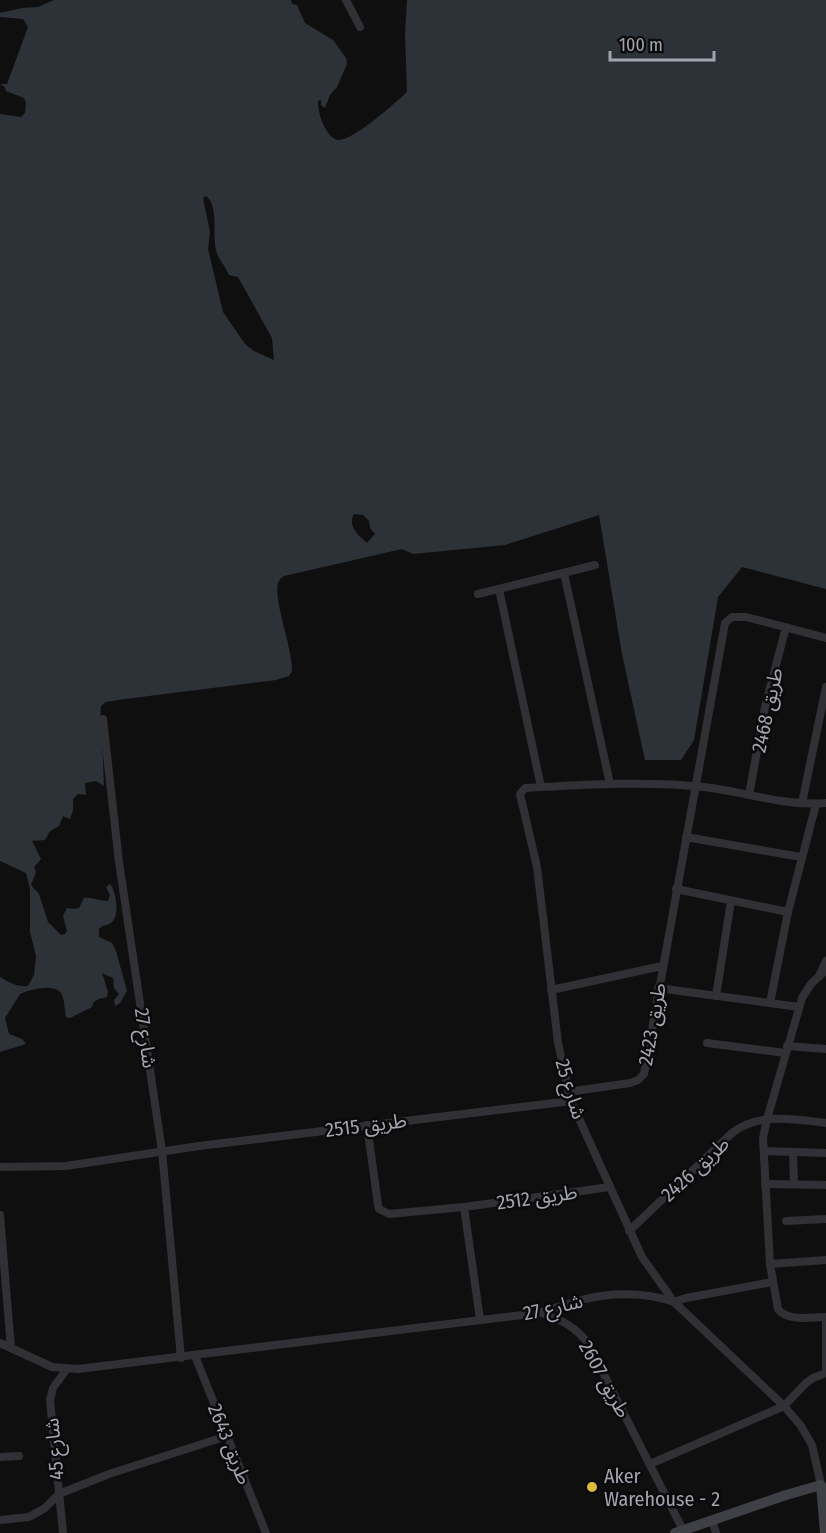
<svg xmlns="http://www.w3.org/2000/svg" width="826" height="1533" font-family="'Fira Sans Condensed','Noto Sans Arabic',sans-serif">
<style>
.water{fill:#2d3239;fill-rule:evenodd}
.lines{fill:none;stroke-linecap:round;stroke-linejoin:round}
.street{stroke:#313135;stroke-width:8}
.secondary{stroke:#3f4045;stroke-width:10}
.poi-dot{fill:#dbbd3d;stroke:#0b0a0b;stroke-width:2}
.labels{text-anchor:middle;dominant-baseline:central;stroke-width:5;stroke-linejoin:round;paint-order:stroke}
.street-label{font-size:20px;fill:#a2a4b0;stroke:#0b0a0b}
.poi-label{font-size:20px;fill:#a2a4b0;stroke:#0b0a0b;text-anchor:start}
</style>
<rect width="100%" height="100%" fill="#100f10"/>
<path class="water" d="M54,0H291L292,4L297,5L305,23L333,40L346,58L347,64L337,87L330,95L325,108L321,105V100L318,101C318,111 321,120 325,128C328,133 332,139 338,140C353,141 395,103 407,92L405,34L407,0H826V589L742,567L718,597L694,740L681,760H645L622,654L599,515L505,545L413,554L402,549L284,576C281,578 280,579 278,583C273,600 293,649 292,671L289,676L276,680L125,699L106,702L101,706L100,727L102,738L104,786L96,781L85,783L86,795L78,794L73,799V810L70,819L63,816L59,826L50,831L45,840L32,841L41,859L34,867L36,872L31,885L39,894L48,922L61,935L65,934L67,931L63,916L67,908L74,909L79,908L84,898C92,897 99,901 108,901L110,895L106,887L110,884C116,891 120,915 112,922C108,926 103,924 99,929V937L112,943L116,951L127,991L120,1003L115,1006L114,1000L119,994L114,988L113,978L102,973L108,992L107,997C100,999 94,998 92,1007L70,1018L66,1017C64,1009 65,999 61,993C54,983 29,990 20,994L5,1018L9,1034L22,1039L26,1044L0,1052V977C10,983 17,987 28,986L34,975L36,956L30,932V889L26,873L0,861V114L21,117L25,113L26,103L24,98L6,91L5,87L0,84H7L28,27L23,19L0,17V13L22,8L38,7ZM206,196C219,206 212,234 216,250C218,259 225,265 229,275L238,277L272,338L274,360L254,351L245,344L223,312L208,249L210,232L203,198ZM354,514L363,515L369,521L370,528L375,534L367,543C358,535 347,526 354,514Z"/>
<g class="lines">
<g class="street">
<path d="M346,0L360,27"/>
<path d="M564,573L610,784"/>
<path d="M499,589L541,787"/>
<path d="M478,594L595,565"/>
<path d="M103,719L119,862L162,1151L181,1358"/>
<path d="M749,795L765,707L786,627"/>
<path d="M802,803L826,687"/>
<path d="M686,837L801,857"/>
<path d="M676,889L788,912"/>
<path d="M826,970L811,984L802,998L767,1119L763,1138L770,1264L778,1309C787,1322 811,1317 826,1317"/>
<path d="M820,974L826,961"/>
<path d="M658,988L799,1007"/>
<path d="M551,990L662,966"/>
<path d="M716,996L731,901"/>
<path d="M770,1003L788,912L816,804"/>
<path d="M707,1043L785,1053"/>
<path d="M787,1046L826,1049"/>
<path d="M568,1092L630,1083L638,1080L644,1074L725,623L732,617H746L826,638"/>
<path d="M367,1125L378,1205L379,1209L389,1214L464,1207L610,1187"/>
<path d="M764,1151L826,1153"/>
<path d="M793,1152L794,1184"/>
<path d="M0,1167L66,1166L199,1146L571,1101"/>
<path d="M765,1184L826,1185"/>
<path d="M464,1207L480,1319"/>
<path d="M0,1215L11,1348"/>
<path d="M786,1221L826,1219"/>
<path d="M629,1231L732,1133C759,1112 794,1119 826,1123"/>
<path d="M770,1264L826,1260"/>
<path d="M542,1313C561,1320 577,1327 589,1345L683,1530"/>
<path d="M0,1343L52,1367L78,1369L531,1314C548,1311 564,1305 581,1300C611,1292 645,1292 674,1302L686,1298L772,1282"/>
<path d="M195,1356L266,1533"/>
<path d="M826,1373V1317"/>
<path d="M0,1457L19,1456"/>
<path d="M650,1464L784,1406L806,1383L813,1378L826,1373"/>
<path d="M821,1485L812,1445L801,1426L784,1406L674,1302L642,1257L571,1101L558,1043L537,867L520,794L525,788C581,785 638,781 694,786C738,789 782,807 826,803"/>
<path d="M0,1520L29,1517L45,1508L59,1494L109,1474L227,1436"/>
<path d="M712,1520L716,1533"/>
<path d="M63,1533L50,1400L53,1388L66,1370"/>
</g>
<path class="secondary" d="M675,1533L786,1495L821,1485L825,1533"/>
</g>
<circle class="poi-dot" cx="592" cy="1487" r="6"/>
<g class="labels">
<g class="street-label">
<text transform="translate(767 710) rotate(-78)">طريق 2468</text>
<text transform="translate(652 1024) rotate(-80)">طريق 2423</text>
<text transform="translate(146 1038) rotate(82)">شارع 27</text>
<text transform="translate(571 1089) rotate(73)">شارع 25</text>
<text transform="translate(366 1125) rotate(-7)">طريق 2515</text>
<text transform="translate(695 1169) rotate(-43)">طريق 2426</text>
<text transform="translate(537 1197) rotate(-8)">طريق 2512</text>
<text transform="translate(553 1307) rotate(-13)">شارع 27</text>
<text transform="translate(605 1379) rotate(61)">طريق 2607</text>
<text transform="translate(230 1444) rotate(68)">طريق 2643</text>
<text transform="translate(54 1449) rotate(-95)">شارع 45</text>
</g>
<g class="poi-label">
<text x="604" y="1476">Aker<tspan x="604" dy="23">Warehouse - 2</tspan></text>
</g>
</g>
<path d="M610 51v9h104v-9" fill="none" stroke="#a2a4b0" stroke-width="3"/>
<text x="619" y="51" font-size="18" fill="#a2a4b0" stroke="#0b0a0b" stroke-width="4.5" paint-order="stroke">100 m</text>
</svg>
